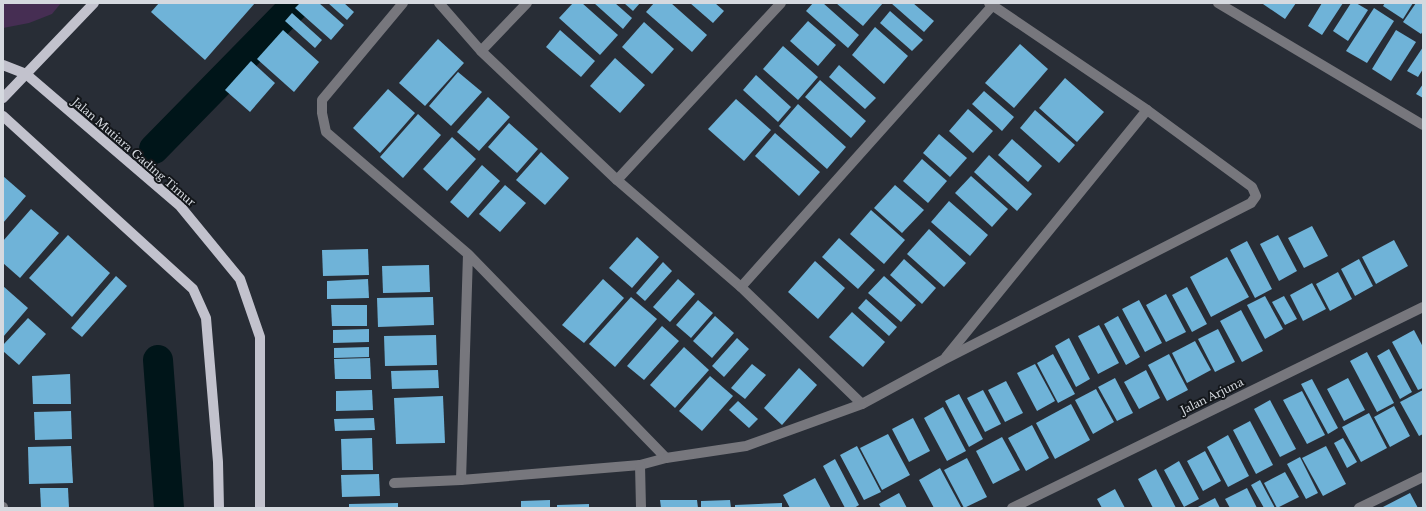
<svg xmlns="http://www.w3.org/2000/svg" width="1426" height="511" font-family="'Libre Baskerville',serif">
<style>
.green{fill:#462e53}
.lines{fill:none;stroke-linecap:round;stroke-linejoin:round}
.canal{stroke:#001519;stroke-width:30}
.building{fill:#6fb3d8}
.minor{stroke:#77777d;stroke-width:10}
.major{stroke:#c2c2cd;stroke-width:10}
.labels{text-anchor:middle;dominant-baseline:central;stroke-width:4;stroke-linejoin:round;paint-order:stroke}
.street-label{font-size:11px;fill:#d5d9df;stroke:#13161a}
</style>
<rect width="100%" height="100%" fill="#282d36"/>
<path class="green" d="M3,3H61L52,14L29,23L3,28Z"/>
<g class="lines">
<g class="canal">
<path d="M154,149L297,3"/>
<path d="M158,360L169,508"/>
</g>
</g>
<g class="building">
<path d="M159,3H255L205,60L151,12Z"/>
<path d="M300,3H319L344,25L331,40L295,8Z"/>
<path d="M328,3H344L354,12L347,20Z"/>
<path d="M573,3H582L618,35L600,55L559,18Z"/>
<path d="M594,3H615L632,18L623,29Z"/>
<path d="M624,3H640L633,11Z"/>
<path d="M654,3H671L707,35L692,52L646,12Z"/>
<path d="M690,3H715L724,11L713,23Z"/>
<path d="M813,3H823L859,35L848,48L806,11Z"/>
<path d="M836,3H883L863,26Z"/>
<path d="M891,3H913L934,21L924,32Z"/>
<path d="M1264,3H1296L1285,19L1263,4Z"/>
<path d="M1322,3H1343L1322,35L1308,26Z"/>
<path d="M1351,3H1356L1368,10L1348,41L1333,31Z"/>
<path d="M1385,3H1413L1403,19L1383,6Z"/>
<path d="M1416,3H1423V31L1421,34L1403,22Z"/>
<path d="M1374,8L1394,21L1367,63L1346,51Z"/>
<path d="M890,11L923,40L912,51L880,23Z"/>
<path d="M292,13L322,40L315,48L285,21Z"/>
<path d="M808,21L836,45L818,66L790,41Z"/>
<path d="M644,22L674,49L652,74L622,47Z"/>
<path d="M875,27L908,56L884,84L852,55Z"/>
<path d="M283,30L319,62L294,92L257,59Z"/>
<path d="M560,30L595,61L581,77L546,47Z"/>
<path d="M1396,30L1416,42L1391,81L1372,69Z"/>
<path d="M438,39L464,63L425,106L399,83Z"/>
<path d="M1020,44L1048,69L1014,108L985,83Z"/>
<path d="M783,46L818,77L798,100L763,69Z"/>
<path d="M1423,47V69L1418,77L1407,71Z"/>
<path d="M615,58L645,85L620,113L590,86Z"/>
<path d="M251,61L275,83L250,112L225,90Z"/>
<path d="M839,65L876,98L865,109L829,77Z"/>
<path d="M458,72L482,92L451,126L429,106Z"/>
<path d="M756,75L791,107L778,122L743,90Z"/>
<path d="M1065,78L1104,112L1077,142L1039,108Z"/>
<path d="M820,80L866,121L851,138L805,97Z"/>
<path d="M1423,84V98L1416,94Z"/>
<path d="M388,89L415,113L380,153L353,128Z"/>
<path d="M984,91L1014,117L1002,131L972,104Z"/>
<path d="M488,97L510,117L479,151L457,132Z"/>
<path d="M736,99L771,130L744,161L708,129Z"/>
<path d="M798,104L846,147L827,169L779,126Z"/>
<path d="M968,109L993,131L973,153L949,131Z"/>
<path d="M1035,110L1075,145L1059,163L1020,128Z"/>
<path d="M418,114L441,135L403,178L380,157Z"/>
<path d="M509,123L538,149L517,173L488,147Z"/>
<path d="M775,133L820,172L799,196L755,156Z"/>
<path d="M939,134L967,158L950,177L923,153Z"/>
<path d="M452,137L476,159L447,191L423,169Z"/>
<path d="M1012,139L1042,166L1028,182L998,155Z"/>
<path d="M541,152L569,178L545,205L516,180Z"/>
<path d="M989,155L1032,194L1017,211L974,172Z"/>
<path d="M922,159L947,181L928,203L903,181Z"/>
<path d="M482,165L500,181L468,218L450,202Z"/>
<path d="M3,176L26,196L3,223Z"/>
<path d="M971,176L1008,209L992,227L955,193Z"/>
<path d="M505,185L526,203L500,232L479,214Z"/>
<path d="M895,185L924,210L902,233L874,208Z"/>
<path d="M949,201L988,235L970,256L931,222Z"/>
<path d="M31,209L59,233L20,278L3,263V241Z"/>
<path d="M871,210L905,240L884,264L850,234Z"/>
<path d="M1312,226L1328,256L1304,268L1288,238Z"/>
<path d="M929,229L966,263L944,287L907,254Z"/>
<path d="M68,235L110,273L72,317L29,278Z"/>
<path d="M1278,235L1297,271L1279,281L1260,244Z"/>
<path d="M637,237L659,257L632,288L609,268Z"/>
<path d="M839,238L875,270L858,289L822,257Z"/>
<path d="M1394,240L1408,266L1376,284L1362,257Z"/>
<path d="M1247,241L1272,289L1255,298L1230,250Z"/>
<path d="M368,249L369,275L323,276L322,250Z"/>
<path d="M1227,257L1249,297L1211,317L1190,277Z"/>
<path d="M904,259L936,288L922,304L890,275Z"/>
<path d="M1359,259L1373,286L1355,296L1341,269Z"/>
<path d="M815,261L845,288L818,319L788,292Z"/>
<path d="M663,262L672,271L645,301L636,293Z"/>
<path d="M429,265L430,292L383,293L382,266Z"/>
<path d="M1338,272L1352,299L1330,311L1316,284Z"/>
<path d="M116,276L127,286L82,337L71,328Z"/>
<path d="M884,276L916,305L901,322L868,293Z"/>
<path d="M368,279L369,298L327,299V281Z"/>
<path d="M603,279L624,298L584,343L562,325Z"/>
<path d="M678,279L695,294L670,322L653,307Z"/>
<path d="M1312,283L1326,309L1303,321L1290,295Z"/>
<path d="M3,286L28,308L3,337Z"/>
<path d="M1187,287L1207,324L1192,332L1172,295Z"/>
<path d="M1166,294L1186,332L1166,342L1146,305Z"/>
<path d="M1265,296L1283,329L1265,339L1247,305Z"/>
<path d="M1284,296L1297,319L1285,325L1272,302Z"/>
<path d="M433,297L434,325L378,327L377,298Z"/>
<path d="M631,297L657,319L615,367L589,344Z"/>
<path d="M866,299L897,327L889,336L858,308Z"/>
<path d="M698,300L713,313L691,338L676,325Z"/>
<path d="M1139,300L1162,343L1145,352L1122,309Z"/>
<path d="M331,305H367V326H332Z"/>
<path d="M1241,310L1263,351L1242,362L1220,321Z"/>
<path d="M852,312L885,342L863,367L829,337Z"/>
<path d="M715,316L734,333L712,358L693,341Z"/>
<path d="M1118,316L1140,357L1126,365L1104,324Z"/>
<path d="M28,318L46,334L19,365L3,351V345Z"/>
<path d="M1099,325L1119,363L1098,374L1078,336Z"/>
<path d="M662,326L679,341L644,380L627,366Z"/>
<path d="M369,329V342L333,343V330Z"/>
<path d="M1218,329L1235,362L1215,372L1198,339Z"/>
<path d="M1414,330L1423,347V388L1418,390L1392,342Z"/>
<path d="M436,335L437,365L385,366L384,336Z"/>
<path d="M737,338L749,349L724,377L712,366Z"/>
<path d="M1069,338L1090,379L1076,387L1055,346Z"/>
<path d="M1195,341L1211,370L1187,383L1172,353Z"/>
<path d="M369,347V357L334,358V348Z"/>
<path d="M684,347L709,370L675,408L650,385Z"/>
<path d="M1389,349L1412,392L1400,399L1377,356Z"/>
<path d="M1367,352L1394,403L1377,412L1350,361Z"/>
<path d="M1053,354L1075,394L1058,403L1037,363Z"/>
<path d="M1169,354L1188,390L1167,401L1148,365Z"/>
<path d="M370,358L371,379H335L334,359Z"/>
<path d="M752,364L766,375L745,399L731,388Z"/>
<path d="M1035,364L1055,401L1037,411L1017,373Z"/>
<path d="M799,368L817,385L782,425L764,408Z"/>
<path d="M438,370L439,388L392,389L391,371Z"/>
<path d="M1146,370L1160,398L1139,409L1124,382Z"/>
<path d="M70,374L71,404H33L32,376Z"/>
<path d="M710,376L733,396L702,431L679,411Z"/>
<path d="M1115,378L1133,413L1117,421L1098,387Z"/>
<path d="M1348,378L1365,410L1344,421L1327,389Z"/>
<path d="M1312,379L1338,428L1328,434L1301,384Z"/>
<path d="M1006,381L1023,413L1005,422L988,390Z"/>
<path d="M1096,389L1114,422L1093,434L1075,400Z"/>
<path d="M372,390L373,410L336,411V391Z"/>
<path d="M983,390L1001,424L985,432L967,398Z"/>
<path d="M1423,390V434L1419,436L1400,402Z"/>
<path d="M1302,391L1325,435L1307,444L1283,400Z"/>
<path d="M959,394L983,439L969,447L945,401Z"/>
<path d="M443,396L445,443L396,444L394,398Z"/>
<path d="M1270,400L1296,449L1280,457L1254,409Z"/>
<path d="M738,401L758,419L749,428L729,410Z"/>
<path d="M1071,404L1090,440L1055,459L1036,423Z"/>
<path d="M1394,406L1410,436L1390,447L1374,417Z"/>
<path d="M943,407L966,451L947,461L924,418Z"/>
<path d="M71,411L72,439L35,440L34,412Z"/>
<path d="M1369,413L1387,448L1361,462L1342,427Z"/>
<path d="M374,418L375,430L335,431L334,419Z"/>
<path d="M913,418L930,451L909,462L892,429Z"/>
<path d="M1250,421L1273,465L1256,474L1233,430Z"/>
<path d="M1032,425L1049,458L1026,471L1008,438Z"/>
<path d="M888,434L910,475L882,490L860,448Z"/>
<path d="M1228,435L1249,476L1228,487L1207,447Z"/>
<path d="M1002,437L1020,470L993,484L976,451Z"/>
<path d="M372,438L373,470H342L341,439Z"/>
<path d="M1343,438L1357,462L1347,468L1334,443Z"/>
<path d="M71,446L73,483L29,484L28,447Z"/>
<path d="M857,446L881,492L864,500L840,455Z"/>
<path d="M1326,446L1346,484L1323,496L1302,458Z"/>
<path d="M1205,451L1221,481L1203,491L1187,461Z"/>
<path d="M1300,457L1318,493L1306,499L1287,464Z"/>
<path d="M967,458L987,497L964,508L944,470Z"/>
<path d="M835,459L859,505L854,508H845L823,466Z"/>
<path d="M1179,461L1199,499L1184,507L1164,470Z"/>
<path d="M940,468L961,507L960,508H934L919,480Z"/>
<path d="M1156,469L1176,508H1153L1138,479Z"/>
<path d="M1285,472L1299,497L1277,508L1264,483Z"/>
<path d="M379,474L380,496L342,497L341,475Z"/>
<path d="M815,478L831,508H790L783,495Z"/>
<path d="M1260,480L1275,508H1264L1251,485Z"/>
<path d="M40,488H68L69,508H41Z"/>
<path d="M1247,488L1257,508H1230L1225,499Z"/>
<path d="M1115,489L1125,508H1102L1097,499Z"/>
<path d="M899,493L907,508H881L879,504Z"/>
<path d="M1410,493L1418,508H1381Z"/>
<path d="M1215,498L1220,508H1196Z"/>
<path d="M550,500V508H521V501Z"/>
<path d="M660,500H697L698,508H661Z"/>
<path d="M730,500L731,508H701V501Z"/>
<path d="M398,503V508H349V504Z"/>
<path d="M782,503V508H735V505Z"/>
<path d="M589,504V508H557V505Z"/>
</g>
<g class="lines">
<g class="minor">
<path d="M403,3L322,100V113L326,132L468,254L666,458L640,465L461,480L468,254"/>
<path d="M439,3L481,51L617,180L741,287L862,404L943,360L1251,203L1256,196L1252,187L1147,110L989,3"/>
<path d="M1218,3L1423,125"/>
<path d="M481,51L527,3"/>
<path d="M617,180L781,3"/>
<path d="M741,287L993,5"/>
<path d="M946,357L1147,110"/>
<path d="M666,458L746,446L862,404"/>
<path d="M640,465L641,508"/>
<path d="M394,483L461,480"/>
<path d="M3,507V508"/>
<path d="M1012,508L1423,307"/>
<path d="M1359,508L1423,477"/>
</g>
<g class="major">
<path d="M3,65L26,74L180,206L240,279L260,337V508"/>
<path d="M3,98L94,3"/>
<path d="M3,116L193,289L206,318L218,462L219,508"/>
</g>
</g>
<g class="labels">
<g class="street-label">
<text transform="translate(134 152) rotate(41)">Jalan Mutiara Gading Timur</text>
<text transform="translate(1212 396) rotate(-26)">Jalan Arjuna</text>
</g>
</g>
<rect width="1426" height="511" fill="none" stroke="#d5d9df" stroke-width="8"/>
</svg>
